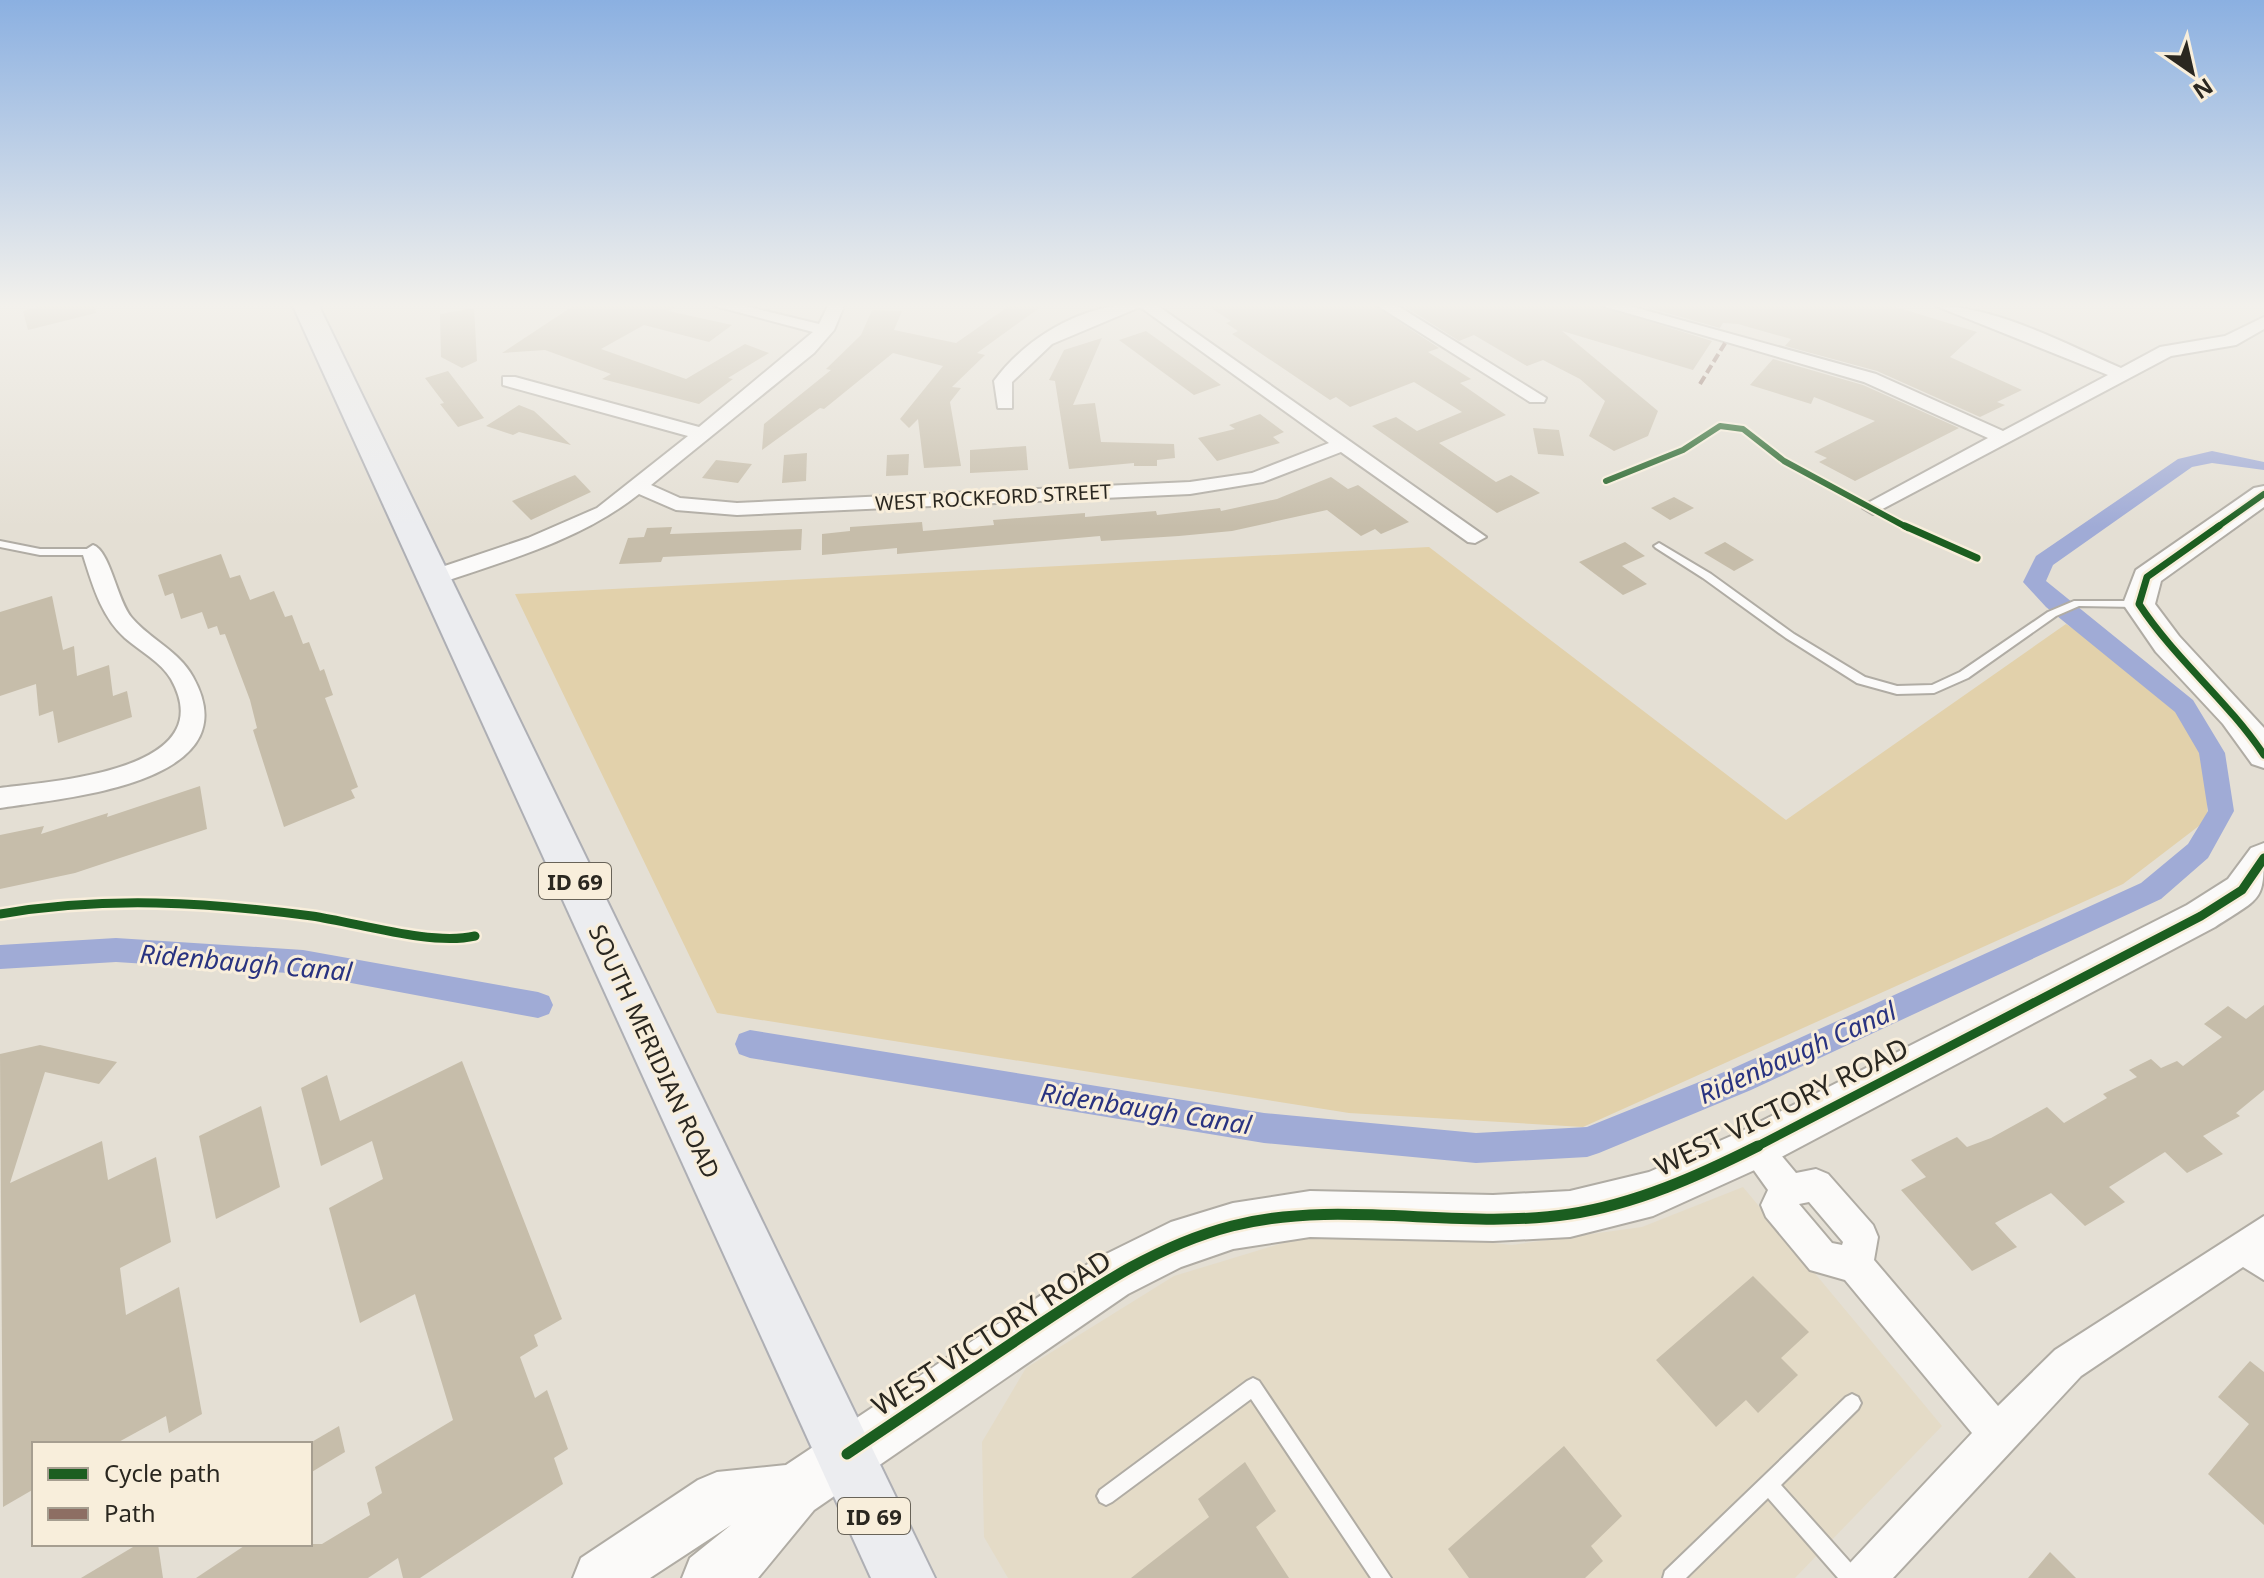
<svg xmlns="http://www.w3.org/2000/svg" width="2264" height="1578" font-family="'Noto Sans',sans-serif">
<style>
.built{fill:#e4dbc7}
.green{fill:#e2d1ab}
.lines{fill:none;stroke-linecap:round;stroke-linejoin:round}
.canal{fill:#a0abd6;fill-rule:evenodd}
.building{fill:#c6bdaa}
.service-casing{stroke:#b0aca4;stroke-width:4}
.minor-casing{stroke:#b0aca4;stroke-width:4}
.secondary-casing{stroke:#b0aca4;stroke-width:4}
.primary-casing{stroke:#aeafb4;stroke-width:4}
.service{fill:#fbfaf9;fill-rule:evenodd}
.minor{fill:#fbfaf9;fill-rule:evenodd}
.secondary{fill:#fbfaf9;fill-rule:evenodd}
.primary{fill:#ecedf0;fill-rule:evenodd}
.quiet{stroke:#8d6e63;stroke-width:4;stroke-dasharray:9 4;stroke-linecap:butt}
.cycleway-far3-casing{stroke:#f8eedb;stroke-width:10}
.cycleway-far2-casing{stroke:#f8eedb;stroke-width:12}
.cycleway-far1-casing{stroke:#f8eedb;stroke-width:14}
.cycleway-casing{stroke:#f8eedb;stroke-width:16}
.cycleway-far3{stroke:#1b5e20;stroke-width:6}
.cycleway-far2{stroke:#1b5e20;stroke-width:7}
.cycleway-far1{stroke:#1b5e20;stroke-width:9}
.cycleway{stroke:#1b5e20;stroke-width:11}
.labels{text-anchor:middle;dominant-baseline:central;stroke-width:6;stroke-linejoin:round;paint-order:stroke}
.far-street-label{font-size:20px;fill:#2a2720;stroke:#f8eedb}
.shield{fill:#f8eedb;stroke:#686358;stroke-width:2}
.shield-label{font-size:22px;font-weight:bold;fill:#2a2720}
.street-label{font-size:24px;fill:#2a2720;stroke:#f8eedb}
.water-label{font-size:26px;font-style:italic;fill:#293381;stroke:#f8eedb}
.near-street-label{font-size:28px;fill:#2a2720;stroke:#f8eedb}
</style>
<rect width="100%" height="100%" fill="#e4dfd4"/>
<path class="built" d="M1743,1187L1942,1426L1795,1578H1008L984,1537L982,1442L1026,1368L1174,1276L1293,1240L1388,1232L1512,1245L1642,1227Z"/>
<path class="green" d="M1429,547L1786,820L2066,624L2161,686L2203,741L2208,819L2123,884L1583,1127L1349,1113L717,1013L515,594Z"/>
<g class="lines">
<g class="canal">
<path d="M2212,451L2264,462V470L2212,463L2192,467L2053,565L2046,581L2193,700L2225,753L2234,811L2208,858L2161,899L1751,1090L1599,1153L1587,1157L1476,1163L1264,1143L750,1058L739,1054L735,1044L739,1034L750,1030L1264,1113L1476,1133L1587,1127L1729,1070L2141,883L2188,844L2208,811L2199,753L2175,712L2046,607L2023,582L2036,556L2178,459Z"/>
<path d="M116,938L303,950L538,992L549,996L553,1005L549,1014L538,1018L303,974L116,962L0,969V945Z"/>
</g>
</g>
<g class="building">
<path d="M42,306H95L96,313L28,330L23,311Z"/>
<path d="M573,306H677L668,311L732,325L709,342L644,325L601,349L686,379L745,344L769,353L728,378L733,379L699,404L602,379L611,374L545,350L502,353Z"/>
<path d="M1009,306H1042L977,353L985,355L952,387L961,388L950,402L961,466L924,468L918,419L909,428L900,419L943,366L893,353L824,409L820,408L762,450L764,424L831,370L826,369L861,335L872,310L902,311L894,330L956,343Z"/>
<path d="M1208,306H1375L1439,348L1428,352L1471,379L1460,383L1506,415L1439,443L1496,482L1511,475L1540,493L1497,513L1372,426L1396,417L1417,431L1462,412L1414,382L1350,407L1336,397L1330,400L1232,334L1238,331L1226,323L1231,321Z"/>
<path d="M1404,306H1600L1712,341L1693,370L1562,331L1658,411L1648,436L1614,451L1589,436L1605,401L1580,379L1543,360L1527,366L1474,335L1459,341Z"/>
<path d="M1642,306H1893L1977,332L1950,357L2022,390L1997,402L2005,405L1980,417L1877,371L1785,346L1791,339L1738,324L1723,323L1720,328Z"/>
<path d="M474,308L477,361L462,368L441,357L440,314Z"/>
<path d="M1146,331L1203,372L1221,385L1194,395L1119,340Z"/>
<path d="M1102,338L1073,405L1095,403L1101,442L1174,444L1175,458L1157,460V466H1134V463L1069,469L1055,381L1049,380L1064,350Z"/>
<path d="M1773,359L1863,385L1959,428L1855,481L1819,462L1827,458L1814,452L1875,421L1814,397L1811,404L1750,385Z"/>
<path d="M448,371L484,418L458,427L440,404L444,403L425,378Z"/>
<path d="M519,405L534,411L571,445L519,432L513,435L486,426Z"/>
<path d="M1260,414L1284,432L1273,437L1280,443L1217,461L1198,438L1235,429L1229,425Z"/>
<path d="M1533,428L1559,430L1564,456L1538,454Z"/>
<path d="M1026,446L1028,470L970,473V450Z"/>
<path d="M807,453L806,481L782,483L784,455Z"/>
<path d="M909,454L908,475L886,476L887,455Z"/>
<path d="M716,460L752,464L738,483L702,478Z"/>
<path d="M575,475L591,492L531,520L512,501Z"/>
<path d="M1331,477L1348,489L1358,485L1409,522L1381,534L1375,529L1361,536L1327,510L1232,531L1179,536L1101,541L1100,536L897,554V548L822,555V534L850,531V527L922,522L923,531L994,525L993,520L1085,513V517L1156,511L1157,515L1220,508L1221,511L1277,499Z"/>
<path d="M1674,497L1694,508L1670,520L1651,508Z"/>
<path d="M672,527L670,534L802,529L801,550L663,557L661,562L619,564L628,538L644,537L647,528Z"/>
<path d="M1625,542L1645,556L1622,566L1647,584L1623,595L1579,562Z"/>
<path d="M1725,542L1754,560L1734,571L1704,553Z"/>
<path d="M221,554L230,578L240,575L250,600L274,591L285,617L292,615L303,644L309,642L320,671L324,669L333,695L325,698L358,787L351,790L355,798L284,827L253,730L257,728L250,700L225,634L220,635L217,626L208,629L202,612L181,619L173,593L165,596L158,575Z"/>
<path d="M52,596L63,650L74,646L77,676L109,665L113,696L127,691L132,717L58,743L53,711L39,716L36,684L0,696V612Z"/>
<path d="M200,786L207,829L75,873L0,889V835L44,826L41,834L108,813L107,817Z"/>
<path d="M2264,1005V1090L2236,1113L2240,1116L2203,1136L2223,1154L2187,1173L2165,1152L2109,1187L2125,1202L2085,1226L2051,1193L1995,1223L2017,1247L1972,1271L1901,1190L1926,1177L1911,1160L1957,1137L1967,1147L1991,1138L2047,1107L2064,1123L2107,1098L2103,1094L2137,1077L2129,1070L2151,1059L2161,1068L2177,1061L2183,1066L2222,1037L2204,1024L2228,1006L2246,1019Z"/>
<path d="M40,1045L117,1062L99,1084L45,1072L10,1183L102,1141L108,1180L156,1157L171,1242L120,1268L126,1315L179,1287L202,1414L169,1433L166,1416L115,1444H34V1489L3,1507L0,1054Z"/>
<path d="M462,1061L562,1319L534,1335L538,1346L520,1357L535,1398L547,1390L568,1449L554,1458L563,1484L420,1578H403L398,1558L368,1578H196L247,1544H322L370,1515L367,1503L382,1493L375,1467L453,1420L415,1294L360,1323L329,1208L383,1179L372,1141L321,1166L301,1088L327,1075L340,1121Z"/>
<path d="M261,1106L280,1187L216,1219L199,1136Z"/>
<path d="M1753,1276L1809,1332L1781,1358L1798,1375L1758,1413L1746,1400L1716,1427L1656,1360Z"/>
<path d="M2250,1361L2264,1372V1525L2208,1474L2249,1424L2218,1397Z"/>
<path d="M339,1426L345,1452L310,1473V1443Z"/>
<path d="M1564,1446L1622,1516L1591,1546L1603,1561L1585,1578H1469L1448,1549Z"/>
<path d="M1245,1462L1276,1511L1256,1527L1289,1578H1131L1209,1517L1198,1499Z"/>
<path d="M138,1544H158L163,1578H81Z"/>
<path d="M2050,1552L2076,1578H2028Z"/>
</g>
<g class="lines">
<defs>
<g id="service">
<path d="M0,541L40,549H93L98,552L93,555H40L0,547Z"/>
<path d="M1659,543L1711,574L1794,634L1865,677L1897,686L1932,685L1960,672L2048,612L2074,601H2136L2141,604L2136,607L2079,606L2056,616L1968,678L1934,693L1897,694L1857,683L1786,638L1703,578L1656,548L1654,546Z"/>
<path d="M1253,1378L1259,1381L1391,1578H1371L1251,1399L1112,1502L1106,1505L1100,1502L1097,1496L1100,1490L1247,1381Z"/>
<path d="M1852,1394L1858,1397L1861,1403L1858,1409L1781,1485L1858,1571L1860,1578H1838L1768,1498L1686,1578H1663L1665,1571L1846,1397Z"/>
</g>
<g id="minor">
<path d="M715,306H745L819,324L828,306H844L834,330L814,353L651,485L680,498L737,503L1190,482L1252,473L1329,443L1140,307L1052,344L1012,382V408H998L994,381C1022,343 1067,314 1114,306C1128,304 1144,306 1158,306L1486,537L1475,543L1468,542L1341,452L1263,482L1190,494L737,515L676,510L639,494C581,540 508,560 440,583H424L421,578L424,573L528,538L597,508L688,436L503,385V377H515L699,427L813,332Z"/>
<path d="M1378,306H1398L1546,398L1544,402H1530Z"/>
<path d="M1603,306H1630L1876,374L2003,431L2108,375L1936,306C1996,306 2066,344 2121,368L2160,347L2225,336L2264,317V329L2236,345L2171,356L1873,514L1863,508L1866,504L1988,438L1864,382Z"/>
<path d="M93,545C110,550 117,601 132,618C151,640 179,651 193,677C253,784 63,798 0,808V788C53,781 223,771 171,679C161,662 140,651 125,638C100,615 92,583 82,552Z"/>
<path d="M1754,1133L1766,1137L1796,1173L1816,1169L1828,1174L1873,1225L1878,1237L1874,1260L1998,1406L2055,1350L2264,1216V1280L2243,1267L2081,1376L1893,1578H1844L1850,1563L1972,1433L1845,1280L1810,1270L1766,1217L1761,1205L1768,1190L1738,1148L1742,1137ZM1809,1202L1843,1242L1842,1245L1832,1243L1799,1204Z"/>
</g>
<g id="secondary">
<path d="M2264,486V507L2161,581L2155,604L2179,636L2264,728V768L2252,764L2223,724L2156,652L2123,604L2136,570L2254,488Z"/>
<path d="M2264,843C2264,903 2264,895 2215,927L1770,1163L1653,1216L1570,1237L1493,1241L1310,1237L1233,1249L1181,1267L1128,1294L814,1510L758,1578H682L690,1558L731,1525L650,1578H573L581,1558L698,1480L717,1472L786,1465L1094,1260L1171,1222L1233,1203L1310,1191L1493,1195L1570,1191L1649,1172L1738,1133L2187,905L2228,879L2251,848Z"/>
</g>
<path id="primary" d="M293,306H319L935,1578H871Z"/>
</defs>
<use href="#service" class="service-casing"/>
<use href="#minor" class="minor-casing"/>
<use href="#secondary" class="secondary-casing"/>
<use href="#primary" class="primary-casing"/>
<use href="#service" class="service"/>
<use href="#minor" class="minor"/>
<use href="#secondary" class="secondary"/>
<use href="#primary" class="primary"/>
<path class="quiet" d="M1700,384L1727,340"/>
<defs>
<g id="cycleway-far3">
<path d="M1606,481L1683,450L1720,426L1743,429L1784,461L1908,528"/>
<path d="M2216,528L2264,494"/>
</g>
<g id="cycleway-far2">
<path d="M1905,526L1977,558"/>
<path d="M2219,526L2147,577L2139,604C2175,659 2227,700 2264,755"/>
</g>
<g id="cycleway-far1">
<path d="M0,914C106,896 206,902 312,916C359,923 431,946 475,936"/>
<path d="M1754,1148L2201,916L2242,890L2264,858"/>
</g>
<path id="cycleway" d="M847,1454C904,1416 961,1377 1018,1339C1086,1294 1151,1247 1232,1226C1342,1198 1458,1231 1570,1214C1636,1204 1698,1176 1758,1146"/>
</defs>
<use href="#cycleway-far3" class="cycleway-far3-casing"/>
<use href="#cycleway-far2" class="cycleway-far2-casing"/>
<use href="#cycleway-far1" class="cycleway-far1-casing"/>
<use href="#cycleway" class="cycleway-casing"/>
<use href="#cycleway-far3" class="cycleway-far3"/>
<use href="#cycleway-far2" class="cycleway-far2"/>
<use href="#cycleway-far1" class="cycleway-far1"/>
<use href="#cycleway" class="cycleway"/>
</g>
<linearGradient id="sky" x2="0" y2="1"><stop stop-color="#8bb0e1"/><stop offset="0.58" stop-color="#f3f1ec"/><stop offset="1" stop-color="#f3f1ec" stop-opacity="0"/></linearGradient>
<rect width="2264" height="527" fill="url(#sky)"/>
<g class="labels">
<g class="far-street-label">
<text transform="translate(993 497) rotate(-3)">WEST ROCKFORD STREET</text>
</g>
<g class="shield">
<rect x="539" y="863" width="72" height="36" rx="6"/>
<rect x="838" y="1498" width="72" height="36" rx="6"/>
</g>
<g class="shield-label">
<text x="575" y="881">ID 69</text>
<text x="874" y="1516">ID 69</text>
</g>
<g class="street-label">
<text transform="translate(655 1051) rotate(65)">SOUTH MERIDIAN ROAD</text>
</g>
<g class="water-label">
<text transform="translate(246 962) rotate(5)">Ridenbaugh Canal</text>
<text transform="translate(1797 1052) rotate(-24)">Ridenbaugh Canal</text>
<text transform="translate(1146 1108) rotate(9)">Ridenbaugh Canal</text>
</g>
<g class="near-street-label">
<text transform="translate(1781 1106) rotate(-26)">WEST VICTORY ROAD</text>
<text transform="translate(991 1332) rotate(-33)">WEST VICTORY ROAD</text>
</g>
</g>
<rect x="32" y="1442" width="280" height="104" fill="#f8eedb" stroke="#a69e90" stroke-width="2"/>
<rect x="48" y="1468" width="40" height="12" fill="#1b5e20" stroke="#a69e90" stroke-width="2"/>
<text x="104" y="1482" font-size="24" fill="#2a2720">Cycle path</text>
<rect x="48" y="1508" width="40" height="12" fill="#8d6e63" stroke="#a69e90" stroke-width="2"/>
<text x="104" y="1522" font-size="24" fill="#2a2720">Path</text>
<g transform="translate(2192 72) rotate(146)" stroke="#f8eedb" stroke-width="6" paint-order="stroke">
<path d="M0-6L14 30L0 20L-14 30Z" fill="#2a2720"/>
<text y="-12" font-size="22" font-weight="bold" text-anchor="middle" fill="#2a2720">N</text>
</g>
</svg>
